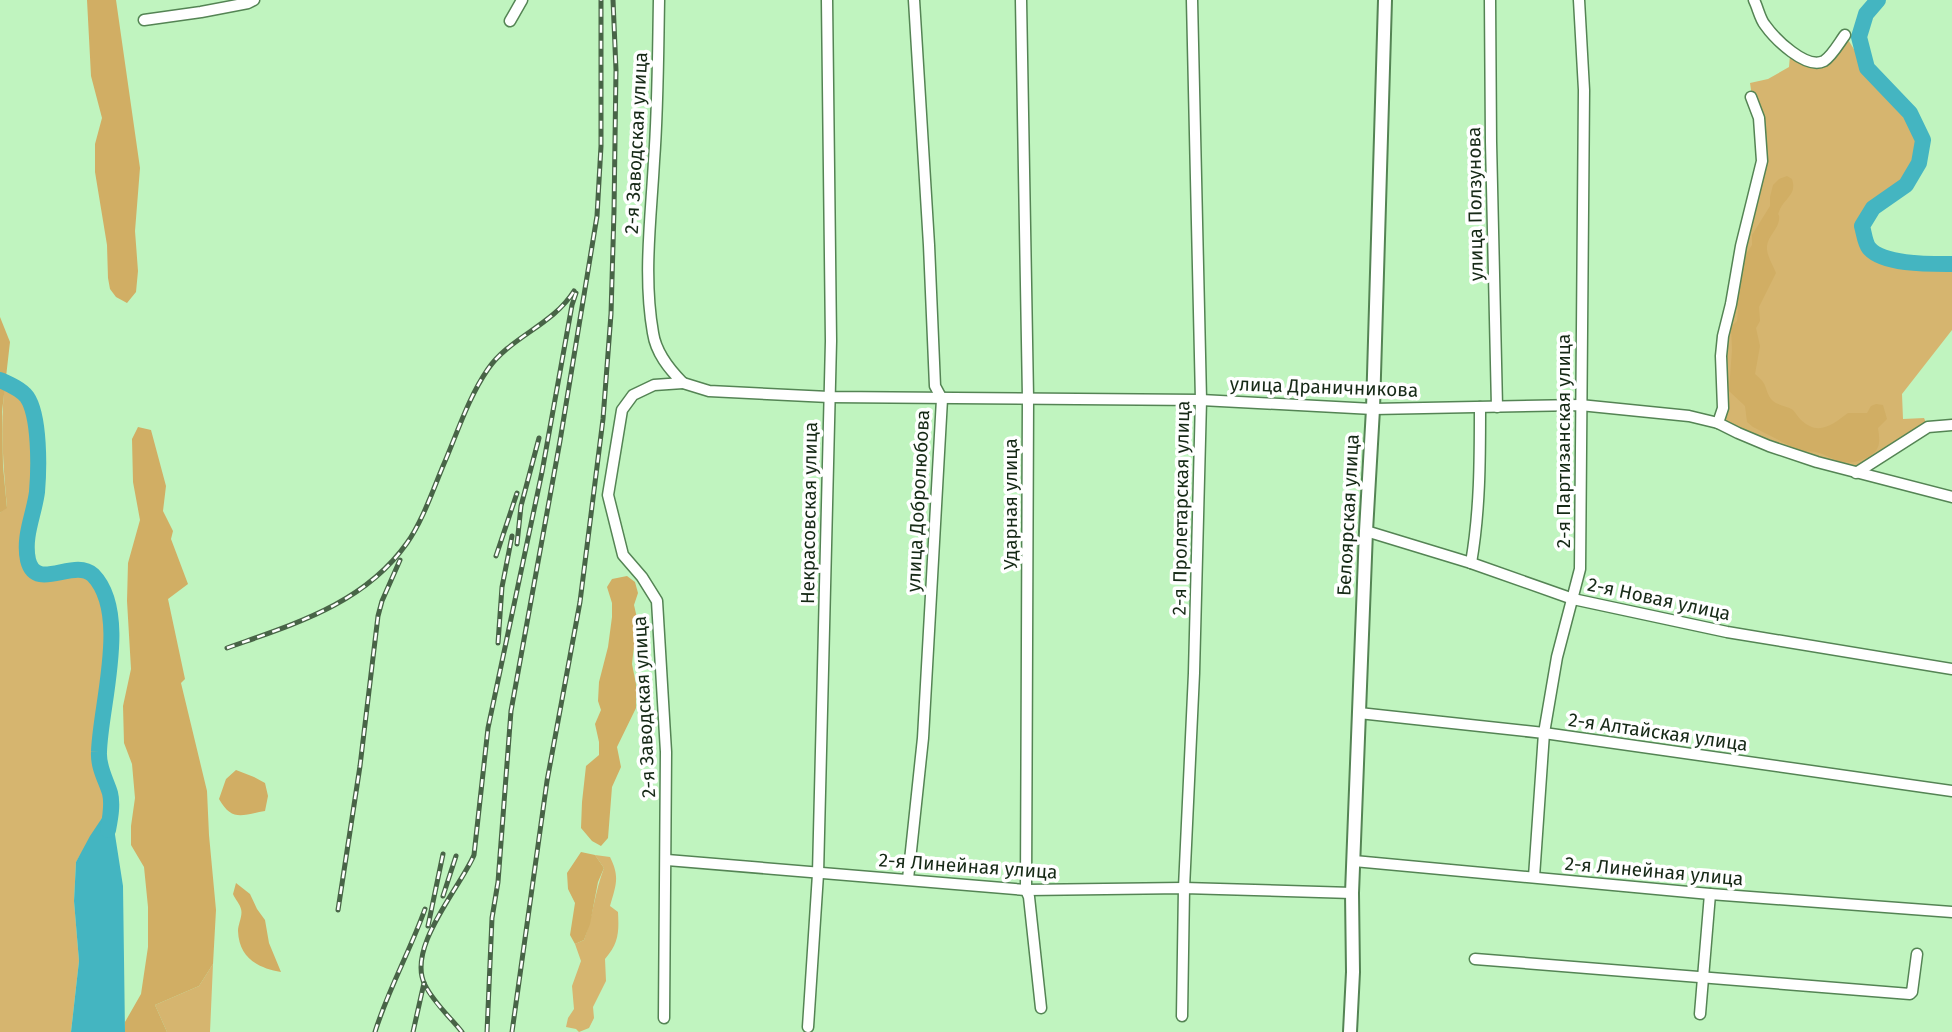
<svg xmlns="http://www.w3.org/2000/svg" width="1952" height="1032" font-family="'Fira Sans',sans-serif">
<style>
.green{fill:#d6b56f}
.forest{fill:#d1ae64}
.water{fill:#44b5c1}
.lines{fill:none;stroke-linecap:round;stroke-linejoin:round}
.river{stroke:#44b5c1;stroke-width:16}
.minor-casing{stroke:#548454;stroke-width:13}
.tertiary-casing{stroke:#548454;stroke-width:16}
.minor{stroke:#fff;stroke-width:10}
.tertiary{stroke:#fff;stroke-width:12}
.rail-casing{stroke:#486447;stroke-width:5}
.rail{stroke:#fff;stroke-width:2.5;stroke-dasharray:8;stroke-linecap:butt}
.labels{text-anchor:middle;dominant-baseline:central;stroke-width:7;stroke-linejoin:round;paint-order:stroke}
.street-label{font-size:19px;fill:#162916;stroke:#fff}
</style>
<rect width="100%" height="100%" fill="#c0f4bf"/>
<g class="green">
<path d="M1845,35C1853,47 1860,60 1869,71C1900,106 1944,132 1908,182C1903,188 1896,190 1891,195C1879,204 1869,214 1862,226C1864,233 1865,243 1869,248C1883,265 1931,264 1952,264V330L1902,394L1903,419L1924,418L1928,427L1856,473L1718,423L1721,356L1762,161L1750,83L1768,79L1789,67L1790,55L1825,60Z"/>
<path d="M5,382C12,385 22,391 27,398C40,416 39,469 37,492C34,515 23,537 28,560C36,593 74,557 93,575C130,613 100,705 99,752C98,772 111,789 111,809L104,815L76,862L74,901L79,961L71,1032H0V513L7,507C3,465 0,424 5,382Z"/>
<path d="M595,855L610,857C620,877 616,885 610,906L618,912C619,932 619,943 605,959L606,981L593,1007L594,1018L589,1028L579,1032L576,1029L566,1027L568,1018L574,1009L572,986L581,961L575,944L584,940C593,916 595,891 604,868Z"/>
<path d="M213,964L210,1032H167L155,1005L199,986Z"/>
</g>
<g class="forest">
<path d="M87,0H116L140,168L135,231L138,271L136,292L127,303L116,297L110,289L108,278L107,245L95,172V144L102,118L91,76Z"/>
<path d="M1787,176L1792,179C1797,194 1786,197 1780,209C1776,219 1780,210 1779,220C1778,229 1768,236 1767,246C1766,255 1773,265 1776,273L1759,307L1760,321L1756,328L1760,346L1755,374C1758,377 1761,379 1763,382C1767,388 1767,396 1773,401C1779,406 1787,406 1793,410C1794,411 1799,418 1800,419C1818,437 1832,425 1848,413H1867L1871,406L1876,404L1883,405L1887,419L1878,428C1880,442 1881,450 1868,457C1837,474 1827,446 1802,452L1753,427L1747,422L1745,406L1729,391L1732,350L1731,327L1737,321L1738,309L1734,300L1735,288L1745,256L1752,245V235L1770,206V197L1773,185L1779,179Z"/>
<path d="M0,317L10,342L2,412L3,466L7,508L0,513Z"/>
<path d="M138,427L151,430L166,486L163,511L173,531L171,539L188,584L168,599L185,679L181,683L207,791L209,835L216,910L213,964L199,986L155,1005L167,1032H125V1022L141,994L148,947V907L144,867L131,845V826L135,798L132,764L124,743L123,706L131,669L127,601L128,563L140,520L133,482L132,439Z"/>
<path d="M627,576L635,582L638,593L634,605L637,618L632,664L636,684V708L617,747L621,767L612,787L608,838L601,846L592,841L581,828L582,802L586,766L599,755V742L595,724L601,710L598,701L599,682L608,647L612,617V603L607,587L612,579Z"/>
<path d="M236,770L254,777L265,783L268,796L265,811C242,815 232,822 219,799L226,779Z"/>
<path d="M581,852L595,855L604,868L598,882L590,924L584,940L575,944L570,935L575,903L568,889L567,873Z"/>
<path d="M236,883L250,894L257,909L265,920L269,943L281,972C258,968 239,958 238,931C238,924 243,916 241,909C240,904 235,899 233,894Z"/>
</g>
<path class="water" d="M111,809L123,886L125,1032H71L79,961L74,901L76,862L90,836L104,815Z"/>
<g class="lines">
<g class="river">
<path d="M1878,0L1866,14L1859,37L1867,68L1910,113L1923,140L1919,163L1906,185L1873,208L1862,226C1864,233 1865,243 1869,248C1883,265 1931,264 1952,264"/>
<path d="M0,380C9,384 21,389 27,397C40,416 39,469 37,492C34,515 23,536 28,560C36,593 74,557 93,575C130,613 100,706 99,752C98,767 106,780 110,793C113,805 110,819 108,830"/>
</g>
<defs>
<g id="minor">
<path d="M659,0C658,54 658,108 654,161C651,218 643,277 653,333C656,353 669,369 683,383L654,385L633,395L622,410L608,495L623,555L642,577L657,601L666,752L664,1018"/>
<path d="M1021,0L1028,398L1026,890L1029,897L1041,1008"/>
<path d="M1490,0L1491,142L1497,407"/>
<path d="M1754,0C1758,8 1760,19 1765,25C1775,39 1806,70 1824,61C1832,56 1839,43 1845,35"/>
<path d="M144,20L201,12L248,3L254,0"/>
<path d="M510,21L522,0"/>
<path d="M683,383L709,391L829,397L1201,400L1373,409L1580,405L1689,416L1718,423L1738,433L1769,446L1817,462L1952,497"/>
<path d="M1718,423L1723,408L1721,356L1723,336L1731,304L1741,246L1762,161L1759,118L1751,97"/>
<path d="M1856,473L1928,427L1952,425"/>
<path d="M1366,531L1471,563L1573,599L1727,632L1952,669"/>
<path d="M1471,563C1480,511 1480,460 1480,407"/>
<path d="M1359,713L1544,733L1952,791"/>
<path d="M667,860L1026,890L1184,888L1352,893"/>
<path d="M1354,861L1710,894L1952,912"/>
<path d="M1534,877L1544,733L1557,657L1580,569L1584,90L1579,0"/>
<path d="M908,879L923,738L942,399L935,386L929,245L914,0"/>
<path d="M1475,959L1910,994L1912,992L1917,954"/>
<path d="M1700,1014L1710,894"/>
<path d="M1182,1016L1184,888L1194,673L1201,400L1192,0"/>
<path d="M808,1027L818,874L831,341L827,0"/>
</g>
<path id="tertiary" d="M1350,1032L1353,972L1352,893L1366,531L1373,409L1385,0"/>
</defs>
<use href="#minor" class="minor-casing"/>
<use href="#tertiary" class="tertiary-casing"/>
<use href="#minor" class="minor"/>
<use href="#tertiary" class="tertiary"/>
<defs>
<g id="rail">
<path d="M517,544L521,506L539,438"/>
<path d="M496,556L517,493"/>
<path d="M498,643L502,587L512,536"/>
<path d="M227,648C294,624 364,604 407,543C422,522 433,490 443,466C457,434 468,398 488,369C510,337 553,325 574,291"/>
<path d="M443,896L456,856"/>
<path d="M338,910L360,766L378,616L382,601L400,560"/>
<path d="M428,926L443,854"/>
<path d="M375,1032C388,990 410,951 425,909"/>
<path d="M413,1032L424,983"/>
<path d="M462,1032C450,1017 434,1003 425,985C406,948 460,888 474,855L488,728L542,472L572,305L576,293"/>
<path d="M487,1032L492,918L498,882L511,711L560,441L597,216L601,146V0"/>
<path d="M512,1032L547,781L580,602L603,419L611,314L614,211L616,70L613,0"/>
</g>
</defs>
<use href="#rail" class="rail-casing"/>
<use href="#rail" class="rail"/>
</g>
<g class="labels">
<g class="street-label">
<text transform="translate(636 143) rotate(-87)">2-я Заводская улица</text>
<text transform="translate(1475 204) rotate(-91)">улица Ползунова</text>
<text transform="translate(1324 387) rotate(2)">улица Драничникова</text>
<text transform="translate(1563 441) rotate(-90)">2-я Партизанская улица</text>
<text transform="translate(918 501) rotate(-87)">улица Добролюбова</text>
<text transform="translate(1010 504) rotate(-90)">Ударная улица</text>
<text transform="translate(1181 508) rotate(-89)">2-я Пролетарская улица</text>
<text transform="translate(809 513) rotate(-89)">Некрасовская улица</text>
<text transform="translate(1348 515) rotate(-87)">Белоярская улица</text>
<text transform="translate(1659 599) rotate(12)">2-я Новая улица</text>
<text transform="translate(644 707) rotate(-93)">2-я Заводская улица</text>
<text transform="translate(1658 732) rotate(8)">2-я Алтайская улица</text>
<text transform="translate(968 866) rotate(4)">2-я Линейная улица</text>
<text transform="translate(1654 871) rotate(5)">2-я Линейная улица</text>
</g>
</g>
</svg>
